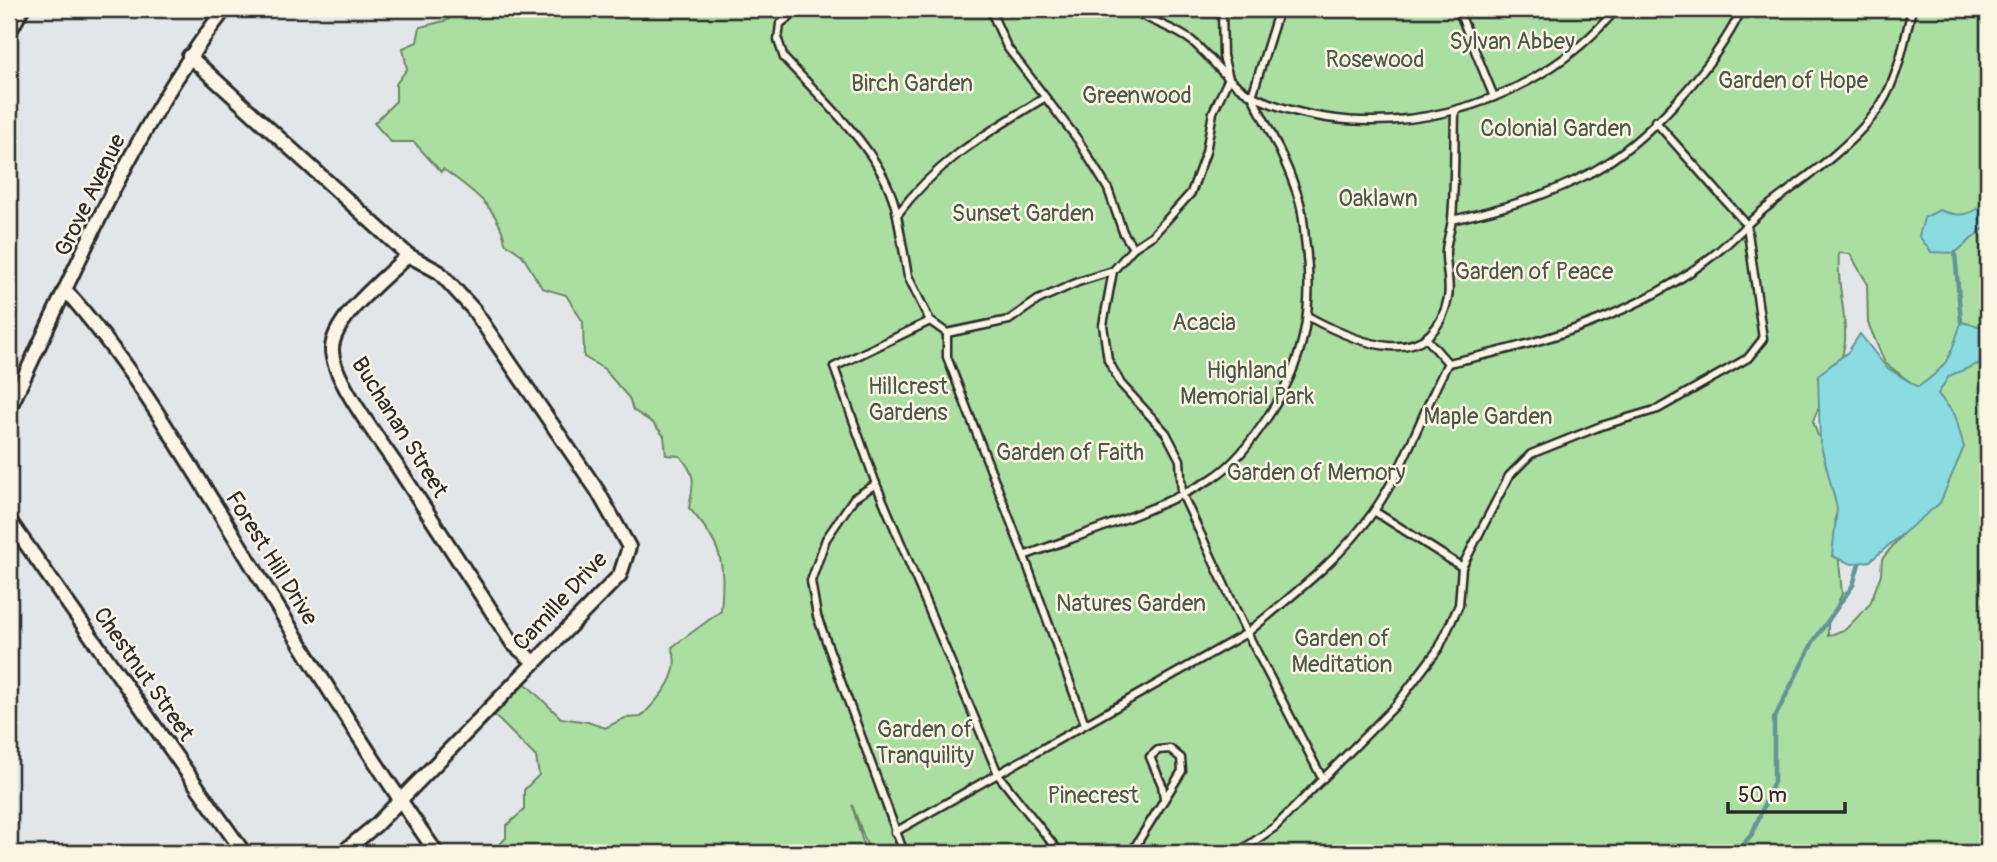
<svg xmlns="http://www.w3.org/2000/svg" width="1997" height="862" font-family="Pangolin,sans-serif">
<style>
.green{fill:#abdfa1;stroke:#6b8566;stroke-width:2;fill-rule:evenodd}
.water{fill:#8adce1;stroke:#649598;stroke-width:2}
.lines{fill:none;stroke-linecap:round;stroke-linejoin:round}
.stream{stroke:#649598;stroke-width:4.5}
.service-casing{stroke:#2b2b2b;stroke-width:11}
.minor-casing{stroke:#2b2b2b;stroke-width:18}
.service{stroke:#fcf5e5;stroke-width:6}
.minor{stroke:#fcf5e5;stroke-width:12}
.labels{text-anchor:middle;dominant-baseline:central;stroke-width:5;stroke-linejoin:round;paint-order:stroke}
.park-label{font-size:23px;fill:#4b5848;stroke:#fcf5e5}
.street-label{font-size:23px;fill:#2b2b2b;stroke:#fcf5e5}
</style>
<rect width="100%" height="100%" fill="#e3e6e8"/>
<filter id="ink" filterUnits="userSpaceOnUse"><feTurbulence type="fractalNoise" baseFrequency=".0143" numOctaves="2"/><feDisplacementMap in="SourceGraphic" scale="14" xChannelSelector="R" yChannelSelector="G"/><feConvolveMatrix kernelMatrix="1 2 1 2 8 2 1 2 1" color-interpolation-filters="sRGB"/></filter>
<g filter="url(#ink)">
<path class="green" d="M457,9H1988V853H870L852,805L866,853H491L506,838V826L524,810V790L539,775L536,757L491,712L524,682L561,718L588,722L605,728L625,718L641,717C659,698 683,675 672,647L721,611C725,562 723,546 689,508C693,484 698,477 680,456L666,455L664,436L653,423L633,410L629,398L604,369L584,357L583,322L566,295L542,288L522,255L505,243C500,209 470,188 443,169L441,172L414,142H391L374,123L396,101V84L407,69L403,48L417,42L420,27L448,20ZM1839,253L1850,254L1867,283L1868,323L1885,363L1930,397L1905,531L1882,559L1881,574L1870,604L1846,629L1828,636V624L1842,594L1835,518L1842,502L1838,459L1818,436L1813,421C1823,393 1842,370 1845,341C1847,315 1836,284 1839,253Z"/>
<g class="water">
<path d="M1988,200V225L1955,253L1931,252L1919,236L1924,218L1939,210C1961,218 1971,216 1988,200Z"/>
<path d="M1961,322L1988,328L1980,363L1949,376L1938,394L1955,415L1964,447L1940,503L1870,561L1852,564L1832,556L1837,508L1820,442L1818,375L1848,352L1860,334L1886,367L1918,387C1948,367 1951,356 1961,322Z"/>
</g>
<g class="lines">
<g class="stream">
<path d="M1955,253L1961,322"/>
<path d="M1736,853L1752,834L1774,782V719L1813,642L1853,585L1859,564"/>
</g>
<defs>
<g id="service">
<path d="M799,9L780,24L778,40L784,58C825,103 886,154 897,215"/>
<path d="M990,9L1007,47L1078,140L1108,189L1123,232L1133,248"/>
<path d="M1131,9C1151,22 1173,27 1192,41C1213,59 1229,85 1255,97C1375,151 1533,111 1616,9"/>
<path d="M1222,9L1223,56L1229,78L1213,112L1206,152L1191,193L1153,235L1133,248L1113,271L1103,325L1108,360L1121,384L1166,433L1180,460L1182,494L1244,627L1322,778"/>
<path d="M1458,9L1494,97"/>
<path d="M1044,98C987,133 938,160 897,215L908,276L930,321L834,367L876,484L999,776L1060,853"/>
<path d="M1452,220C1501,209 1548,196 1592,172C1648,141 1715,66 1742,9"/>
<path d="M1309,317C1355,342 1432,376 1448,298C1451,283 1445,266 1446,250C1447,240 1451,229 1452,219C1455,183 1454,147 1455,112"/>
<path d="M930,321L947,333L1009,320L1038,300L1078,282L1113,271"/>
<path d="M947,333V357L1024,556L1085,724"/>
<path d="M1427,339L1448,363C1541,344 1641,314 1716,253C1734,239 1749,221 1767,207C1803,179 1843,153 1872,117C1897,87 1903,46 1912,9"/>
<path d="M876,484L854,498L826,539L811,581L817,616L904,853"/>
<path d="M1374,511L1462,567"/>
<path d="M1024,556C1082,534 1159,510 1211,479C1234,465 1250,443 1265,421C1305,363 1315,308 1305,239C1304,227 1303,214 1300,203C1289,165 1269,130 1252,96L1279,9"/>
<path d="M895,832L1247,633C1291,596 1341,559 1374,511C1406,465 1422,412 1448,363"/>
<path d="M1131,853L1182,771L1181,758L1170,749L1158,750L1150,757L1162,785L1164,798"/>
<path d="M1237,853L1275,827L1396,705L1439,648L1459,605L1462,567L1509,476L1531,454L1601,426L1658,409L1748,358L1763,339L1747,225L1655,121"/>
</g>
<g id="minor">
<path d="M9,33L22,9"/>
<path d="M189,56L408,255C386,278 333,317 332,349C331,378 382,443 399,469C437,528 475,586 513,644L533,661"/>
<path d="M66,291C125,357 173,437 220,513C290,627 359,742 436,852"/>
<path d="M9,409C74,274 133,127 225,9"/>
<path d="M9,520L244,853"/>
<path d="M342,853L376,825L620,575L629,547L597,490L473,309L439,272L408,255"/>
</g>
</defs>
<use href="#service" class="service-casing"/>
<use href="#minor" class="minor-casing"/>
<use href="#service" class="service"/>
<use href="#minor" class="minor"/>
</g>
</g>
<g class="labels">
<g class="park-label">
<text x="1512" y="41">Sylvan Abbey</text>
<text x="1375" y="59">Rosewood</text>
<text x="1793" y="80">Garden of Hope</text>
<text x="912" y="83">Birch Garden</text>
<text x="1137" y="95">Greenwood</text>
<text x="1556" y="128">Colonial Garden</text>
<text x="1378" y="198">Oaklawn</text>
<text x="1023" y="213">Sunset Garden</text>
<text x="1534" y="271">Garden of Peace</text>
<text x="1204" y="322">Acacia</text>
<text x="1247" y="370">Highland<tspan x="1247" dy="26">Memorial Park</tspan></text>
<text x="908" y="386">Hillcrest<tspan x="908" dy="26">Gardens</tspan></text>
<text x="1488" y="416">Maple Garden</text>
<text x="1070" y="452">Garden of Faith</text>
<text x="1316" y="472">Garden of Memory</text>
<text x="1131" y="603">Natures Garden</text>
<text x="1342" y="638">Garden of<tspan x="1342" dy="26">Meditation</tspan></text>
<text x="925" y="729">Garden of<tspan x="925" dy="26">Tranquility</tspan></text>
<text x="1093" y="795">Pinecrest</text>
</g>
<g class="street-label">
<text transform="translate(90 195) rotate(-64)">Grove Avenue</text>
<text transform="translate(400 427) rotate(58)">Buchanan Street</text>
<text transform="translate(272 558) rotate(58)">Forest Hill Drive</text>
<text transform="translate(560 601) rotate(-47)">Camille Drive</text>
<text transform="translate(144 674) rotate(55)">Chestnut Street</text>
</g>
</g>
<rect width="1997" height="862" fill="none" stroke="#fcf5e5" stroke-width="35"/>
<rect x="18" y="18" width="1962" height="827" fill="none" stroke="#2b2b2b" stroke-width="2.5" filter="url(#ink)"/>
<path d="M1728 802v10h117v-10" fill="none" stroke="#2b2b2b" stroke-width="3.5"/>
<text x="1738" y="802" font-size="21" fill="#2b2b2b" stroke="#fcf5e5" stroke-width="5" paint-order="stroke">50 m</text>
</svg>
